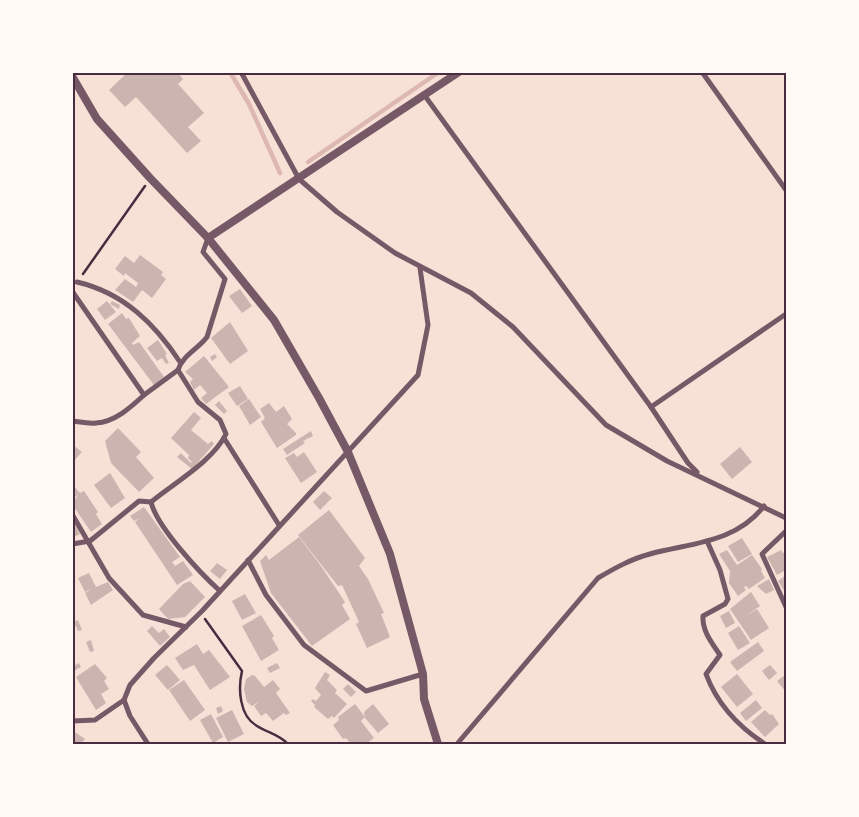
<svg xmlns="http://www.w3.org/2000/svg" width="859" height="817" font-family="'DejaVu Sans',sans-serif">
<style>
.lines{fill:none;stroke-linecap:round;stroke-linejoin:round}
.stream{stroke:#dcb8b0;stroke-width:4.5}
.building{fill:#ccb4b1}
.path{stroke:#4a2c40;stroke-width:2.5}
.minor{stroke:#755966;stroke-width:5}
.tertiary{stroke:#755966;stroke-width:8}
.neatline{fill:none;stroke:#4a2c40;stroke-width:2}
</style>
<rect width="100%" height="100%" fill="#f7e1d7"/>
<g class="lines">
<g class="stream">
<path d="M230,72L249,104L280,173"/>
<path d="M308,162L439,72"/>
</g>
</g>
<g class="building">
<path d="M128,72H177L183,79L178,84L204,113L188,127L201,141L187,153L136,97L125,107L109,90Z"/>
<path d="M140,255L163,272L161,275L166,279L152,298L142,290L133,302L115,290L125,279L136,287L138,283L125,273L124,276L115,269L125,256L134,263Z"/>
<path d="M240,289L252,306L242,313L229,296Z"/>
<path d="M107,301L116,312L105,320L97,309Z"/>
<path d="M112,301L120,305L119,309L110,304Z"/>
<path d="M122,313L126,319L129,318L140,336L132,343L133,345L139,342L164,377L154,385L108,324Z"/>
<path d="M230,322L248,351L230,364L211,338Z"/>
<path d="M158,340L167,354L165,355L169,363L166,364L162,358L157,361L147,348Z"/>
<path d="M215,354L217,357L212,361L210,357Z"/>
<path d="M204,356L229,387L206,404L201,398L207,393L200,385L194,390L190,382L193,379L185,372Z"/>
<path d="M240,386L248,399L237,406L228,393Z"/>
<path d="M249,399L261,417L250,425L239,406Z"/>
<path d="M219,401L227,411L224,414L215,405Z"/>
<path d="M269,403L276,412L284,406L292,419L287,424L296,433V435L277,448L261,422L265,418L260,409Z"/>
<path d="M194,412L201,418L191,430L208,444L212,441L214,444L192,469L177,457L181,453L191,463L192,462L188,458L189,455L171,438Z"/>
<path d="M118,428L141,452L136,457L154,478L139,492L111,463L105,441Z"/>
<path d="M311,431L313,436L303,441L305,443L287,455L283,449Z"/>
<path d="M73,445L82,452L72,463V447Z"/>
<path d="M740,447L752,462L732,479L720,464Z"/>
<path d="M304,452L317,472L301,483L285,458L294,453L297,457Z"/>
<path d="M110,473L125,498L111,508L94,485Z"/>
<path d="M72,484L80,493L84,491L98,512L96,514L102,524L91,532L72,504L78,495L72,499Z"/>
<path d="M324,491L332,498L320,510L313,502Z"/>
<path d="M144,507L180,557L172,562L175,566L183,561L193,575L177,585L135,522L140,518L134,521L130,516Z"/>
<path d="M329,510L365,558L359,566L368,579L384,613L381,614L390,637L367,648L356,624L359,622L342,585L338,586L298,535Z"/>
<path d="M75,524L80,534L72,538V526Z"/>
<path d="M299,537L321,566L345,602L342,605L350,619L312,646L271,593L260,561L266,555L269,560Z"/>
<path d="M742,538L752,554L738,562L728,546Z"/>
<path d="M727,550L737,565L752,555L762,569L761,571L765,578L749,589L746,586L744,587L746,590L738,596L729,583L730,571L719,554Z"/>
<path d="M781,550L783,553L786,552V570L777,575L767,557Z"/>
<path d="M217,563L227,570L220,579L210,571Z"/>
<path d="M89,573L96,587L108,582L113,590L91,605L85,593L93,588L85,592L78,578Z"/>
<path d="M786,575V594L778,581Z"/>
<path d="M769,579L774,590L766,594L757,586Z"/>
<path d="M190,581L205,597L185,617L168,619L159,609L183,584Z"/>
<path d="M751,592L760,606L744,617L757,609L769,628L751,640L730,609Z"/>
<path d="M245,594L256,613L242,620L232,601Z"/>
<path d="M729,611L735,623L726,628L720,616Z"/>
<path d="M261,615L274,636L272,638L279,650L261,661L242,626Z"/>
<path d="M78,620L82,630L78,631L74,622Z"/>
<path d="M152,626L159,633L164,629L170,637L160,646L147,631Z"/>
<path d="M739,626L750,643L738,650L728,633Z"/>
<path d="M91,640L94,651L90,652L86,642Z"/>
<path d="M758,642L764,651L737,671L730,662Z"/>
<path d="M197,644L203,654L209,650L230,677L210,690L194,665L183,670L175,658Z"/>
<path d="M79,663L81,667L72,672V667Z"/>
<path d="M277,663L280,668L270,673L267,668Z"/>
<path d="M95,664L107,678L104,681L109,689L101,694L106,703L96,710L76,677Z"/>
<path d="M167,665L180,680L168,690L155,675Z"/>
<path d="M770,665L777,673L769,680L762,671Z"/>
<path d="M325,672L330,675L327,680L337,690L335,693L347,704L334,718L332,716L328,719L314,707L315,705L311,701L313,699L316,701L321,695L315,688Z"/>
<path d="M737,674L753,694L737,707L721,687Z"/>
<path d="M252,675L255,676L264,687L273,680L280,689L276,693L290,713L286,715L284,713L273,721L266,713L261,716L254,706L260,701L252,706L247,702L244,689L246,679Z"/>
<path d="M785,675L786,677V692L777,681Z"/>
<path d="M184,680L205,710L190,721L169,690Z"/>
<path d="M348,684L356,692L351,697L343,689Z"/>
<path d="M756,700L762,708L746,721L740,713Z"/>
<path d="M355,704L365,717L361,721L374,738L366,744H351L346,738L343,739L333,725L339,720L338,717Z"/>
<path d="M373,704L389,724L378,733L365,718L364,712Z"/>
<path d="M221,706L223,711L218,714L216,708Z"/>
<path d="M232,710L244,734L228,742L216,718Z"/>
<path d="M765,710L770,715L772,714L779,724L765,737L751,722Z"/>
<path d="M211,714L223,737L213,743L200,720Z"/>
<path d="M72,730L85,739L81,744H72Z"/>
</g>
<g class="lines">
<g class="path">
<path d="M83,274L145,186"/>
<path d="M205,619L242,671C238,688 239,716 257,726C268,733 278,734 288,744"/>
</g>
<g class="minor">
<path d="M241,72L299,179L337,212L395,253L471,293L513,327L606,425L667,461L786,518"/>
<path d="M702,72L786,190"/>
<path d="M425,96L651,407L688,463L697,472"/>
<path d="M77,282C124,293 155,324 180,362"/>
<path d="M72,291L144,395C131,407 115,422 96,423C89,424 80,422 72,421"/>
<path d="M144,395L178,370"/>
<path d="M651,407L786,314"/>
<path d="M224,438L279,525"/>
<path d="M151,502C157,527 200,573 220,591"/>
<path d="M72,514L109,578L143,615L186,627"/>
<path d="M786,531L762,554L786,607"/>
<path d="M707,541L720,570L728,599L725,604L703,616C702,631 712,643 720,655L706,674C717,704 739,727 765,744"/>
<path d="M72,544L90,541L139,501L151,502C174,483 213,461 226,434L220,420L198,402L178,370C182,356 198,349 207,337L225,279L203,252L208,238"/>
<path d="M248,560L266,595L304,645L366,691L423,674"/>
<path d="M124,700L130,716L148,744"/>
<path d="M72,721L95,720L124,700L130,685L154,658L202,611L418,375L428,325L420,268"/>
<path d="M457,744L598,578C615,568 631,559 650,554C690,543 736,543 764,506"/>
</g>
<g class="tertiary">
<path d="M72,76L97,119L150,178L208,238L274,320L319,398L348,452L390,554L423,674L424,699L438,744"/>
<path d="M208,238L459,72"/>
</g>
</g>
<rect width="859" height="817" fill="none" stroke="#fffaf5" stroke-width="148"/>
<rect x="74" y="74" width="711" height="669" class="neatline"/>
</svg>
